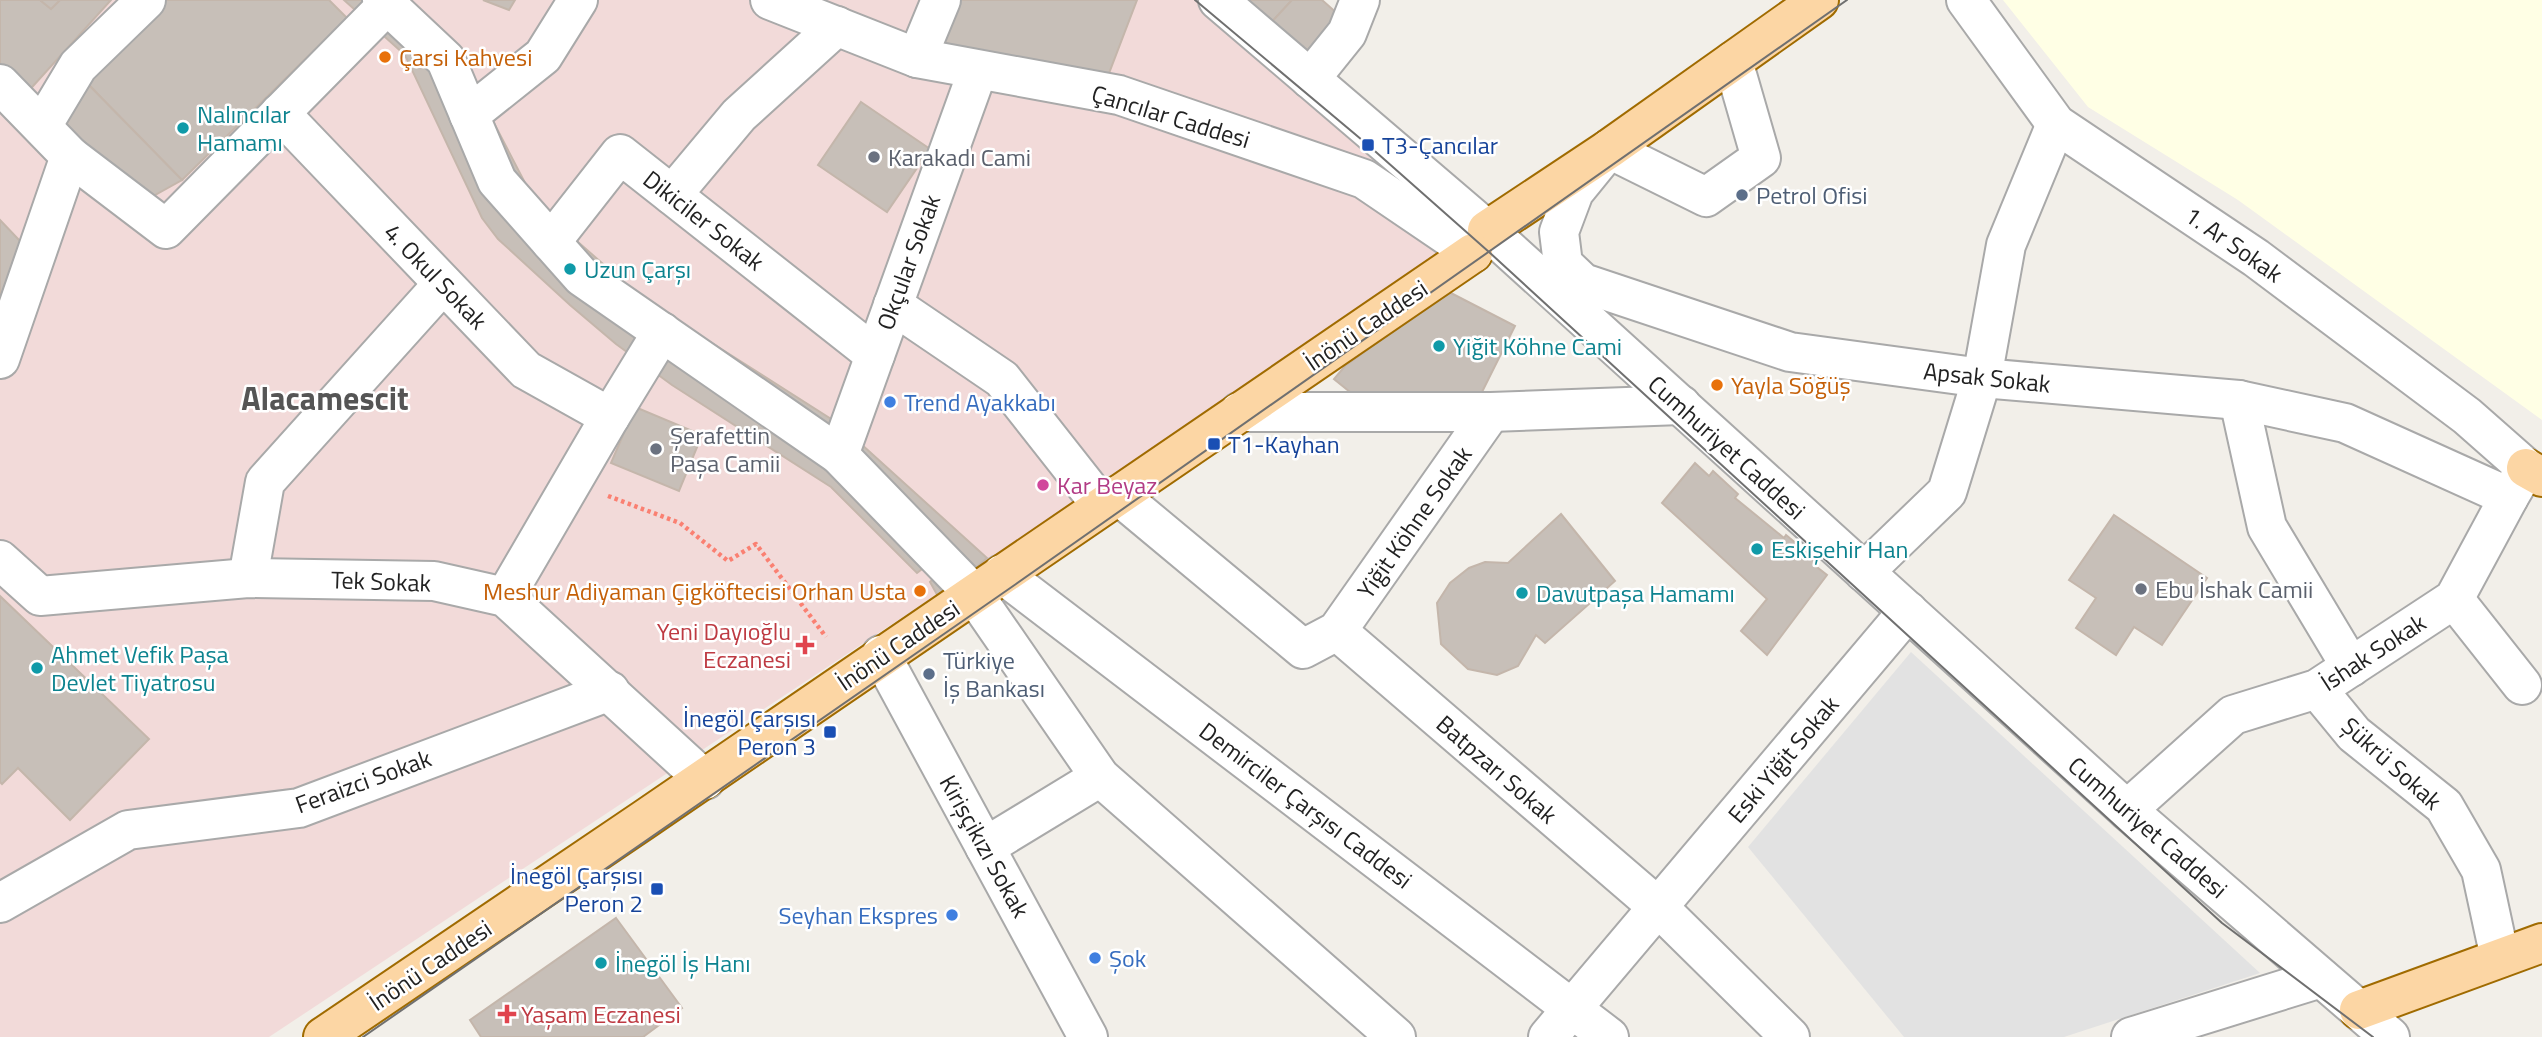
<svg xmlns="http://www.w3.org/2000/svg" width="2542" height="1037" font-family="'Titillium Web',sans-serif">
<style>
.commercial{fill:#f2dad9}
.education{fill:#ffffe5}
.parking{fill:#e2e2e2}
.building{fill:#c7bfb8;stroke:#c4b6ab;stroke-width:2}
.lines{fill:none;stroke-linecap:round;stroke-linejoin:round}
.minor-casing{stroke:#a9a9a9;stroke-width:42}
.major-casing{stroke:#a06b00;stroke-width:42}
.path{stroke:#fa8072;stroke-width:4.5;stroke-dasharray:3.5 3.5;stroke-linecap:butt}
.minor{stroke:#fff;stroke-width:38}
.major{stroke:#fcd6a4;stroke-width:38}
.tram{stroke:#707070;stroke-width:2}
.food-dot{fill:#e8710a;stroke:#fff;stroke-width:2.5}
.culture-dot{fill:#0f9aa8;stroke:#fff;stroke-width:2.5}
.transit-dot{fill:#1a4fb4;stroke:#fff;stroke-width:2.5}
.worship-dot{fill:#6b7280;stroke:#fff;stroke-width:2.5}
.service-dot{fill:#5c6f8a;stroke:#fff;stroke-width:2.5}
.shop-dot{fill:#3f7fe0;stroke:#fff;stroke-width:2.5}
.hotel-dot{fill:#d1479c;stroke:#fff;stroke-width:2.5}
.health-dot{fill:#e0444e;stroke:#fff;stroke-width:2.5}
.labels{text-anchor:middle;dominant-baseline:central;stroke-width:5;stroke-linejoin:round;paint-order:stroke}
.food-label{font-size:24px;fill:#c56008;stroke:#fff;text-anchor:start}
.culture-label{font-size:24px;fill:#0d838f;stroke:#fff;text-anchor:start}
.street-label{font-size:24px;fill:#222;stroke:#fff}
.transit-label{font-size:24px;fill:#164399;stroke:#fff;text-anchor:start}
.worship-label{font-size:24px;fill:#5b616d;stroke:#fff;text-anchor:start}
.service-label{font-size:24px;fill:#4e5e75;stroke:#fff;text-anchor:start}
.shop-label{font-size:24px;fill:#366cbe;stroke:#fff;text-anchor:start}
.hotel-label{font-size:24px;fill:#b23c85;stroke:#fff;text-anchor:start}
.health-label{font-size:24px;fill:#be3a42;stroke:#fff;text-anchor:end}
.district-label{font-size:32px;font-weight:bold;fill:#555;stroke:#fff}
</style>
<rect width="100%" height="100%" fill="#f2efe9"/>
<path class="commercial" d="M0,0H1211L1487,230L269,1037H0Z"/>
<path class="education" d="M2003,0H2542V420L2238,200L2088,107Z"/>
<path class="parking" d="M1911,652L2260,973L2064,1037H1904L1748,847Z"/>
<g class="building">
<path d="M0,0H40L51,9L60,0H111L24,96L0,72Z"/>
<path d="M40,0H60L51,9Z"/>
<path d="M155,0H329L347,18L182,180L79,75Z"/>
<path d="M344,0H408L467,71L537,206L644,300L839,424L987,558L940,600L930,582L935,577L926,566L917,573L831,487L672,385L616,344L570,305L498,239L482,218L405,55Z"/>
<path d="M483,0H515L509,10Z"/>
<path d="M952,0H1137L1106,81L924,46Z"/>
<path d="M1235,0H1292L1267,27Z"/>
<path d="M1292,0H1322L1339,15L1301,58L1267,27Z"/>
<path d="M79,75L182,180L137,205L45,125Z"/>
<path d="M861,102L930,149L887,212L818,165Z"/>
<path d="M0,220L21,242L0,301Z"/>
<path d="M1447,291L1515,326L1479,398L1350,392L1334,379L1345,366Z"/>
<path d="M635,407L702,435L679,491L611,463Z"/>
<path d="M1695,463L1709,476L1713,471L1738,494L1735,498L1784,538L1786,535L1816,560L1813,564L1827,575L1767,655L1741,631L1767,599L1662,503Z"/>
<path d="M1561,514L1615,581L1545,643L1536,635L1518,666L1497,675L1468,669L1441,644L1437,603L1450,583L1469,568L1485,562L1508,563Z"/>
<path d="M2114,515L2207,578L2162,645L2134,627L2116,655L2076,628L2096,598L2069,580Z"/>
<path d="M0,596L149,739L70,820L18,768L2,784L0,782Z"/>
<path d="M616,918L682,1008L643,1037H481L470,1020Z"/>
</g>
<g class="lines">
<defs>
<g id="minor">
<path d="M382,0L446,60L497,181L582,277L839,455L973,593L1100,777L1396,1037"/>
<path d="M770,0L917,58L1119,95L1364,179L1473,253"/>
<path d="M1218,0L1487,230L2127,810L2390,1037"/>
<path d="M917,58L941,0"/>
<path d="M1733,61L1761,158L1706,197L1609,149L1574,192L1559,232L1563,264L1583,283L1790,352L1982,378L2239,400L2345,423L2509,497L2526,468L2467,416L2256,258L2056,124L1966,0"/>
<path d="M1310,79L1347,33L1360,0"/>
<path d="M0,84L70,156L0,359"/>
<path d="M280,113L526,370L610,417L505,597"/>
<path d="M469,115L543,56L578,0"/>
<path d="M42,126L78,66L146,0"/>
<path d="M70,156L166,229L387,5"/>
<path d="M672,195L739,115L837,26"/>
<path d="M551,242L620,154L875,355"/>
<path d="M893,305L1002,379L1102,506"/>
<path d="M2239,400L2267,527L2351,667"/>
<path d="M1239,412H1491L1681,405"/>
<path d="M610,417L662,332"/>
<path d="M839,455L978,70"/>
<path d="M1118,495L1303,649L1337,631L1491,412"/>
<path d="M0,560L40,596L248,578L434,581L505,597L705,780"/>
<path d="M1864,572L1947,492L1982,378L2006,245L2056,124"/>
<path d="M1002,574L1609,1037"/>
<path d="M248,578L265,482L443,284"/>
<path d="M2454,599L2522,685"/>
<path d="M1337,631L1658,907L1790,1037"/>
<path d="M881,655L1088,1037"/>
<path d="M2317,689L2354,734L2444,806L2481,870L2500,958"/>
<path d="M2127,810L2233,715L2317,689L2454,599L2509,497"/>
<path d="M985,847L1100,777"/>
<path d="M0,903L128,830L299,808L610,691"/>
<path d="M1548,1037L1908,611"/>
<path d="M2131,1037L2321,978"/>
</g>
<g id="major">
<path d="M1487,230L1609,149L1819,0"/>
<path d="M2526,468L2542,477"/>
<path d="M2359,1010L2542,943"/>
<path d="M323,1037C708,778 1090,514 1473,253"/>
</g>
</defs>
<use href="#minor" class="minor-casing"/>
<use href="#major" class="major-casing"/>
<path class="path" d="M608,496L680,523L728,561L756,544L826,637"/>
<use href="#minor" class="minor"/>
<use href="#major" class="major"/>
<g class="tram">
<path d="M1195,0L1368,145L1489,252L2222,923L2373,1037"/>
<path d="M363,1037L1016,584L1847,0"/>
</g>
</g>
<g class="food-dot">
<circle cx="385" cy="57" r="7"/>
<circle cx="1717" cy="385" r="7"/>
<circle cx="920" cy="591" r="7"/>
</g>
<g class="culture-dot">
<circle cx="183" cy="128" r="7"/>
<circle cx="570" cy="269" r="7"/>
<circle cx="1439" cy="346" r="7"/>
<circle cx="1757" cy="549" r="7"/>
<circle cx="1522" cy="593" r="7"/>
<circle cx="37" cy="668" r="7"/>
<circle cx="601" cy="963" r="7"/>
</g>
<g class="transit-dot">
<rect x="1361" y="138" width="14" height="14" rx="3.5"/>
<rect x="1207" y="437" width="14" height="14" rx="3.5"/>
<rect x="823" y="725" width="14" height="14" rx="3.5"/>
<rect x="650" y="882" width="14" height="14" rx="3.5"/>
</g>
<g class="worship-dot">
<circle cx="874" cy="157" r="7"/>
<circle cx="656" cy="449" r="7"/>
<circle cx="2141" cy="589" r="7"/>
</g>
<g class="service-dot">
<circle cx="1742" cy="195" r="7"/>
<circle cx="929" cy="674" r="7"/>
</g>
<g class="shop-dot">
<circle cx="890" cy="402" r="7"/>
<circle cx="952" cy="915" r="7"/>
<circle cx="1095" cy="958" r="7"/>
</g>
<circle class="hotel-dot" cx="1043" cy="485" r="7"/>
<g class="health-dot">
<path d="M801.5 634.5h7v7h7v7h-7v7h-7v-7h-7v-7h7z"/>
<path d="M503.5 1003.5h7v7h7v7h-7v7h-7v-7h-7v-7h7z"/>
</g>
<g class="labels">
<g class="food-label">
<text x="399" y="57">Çarsi Kahvesi</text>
<text x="1731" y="385">Yayla Söğüş</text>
<text x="906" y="591" text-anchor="end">Meshur Adiyaman Çigköftecisi Orhan Usta</text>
</g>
<g class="culture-label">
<text x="197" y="114">Nalıncılar<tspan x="197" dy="28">Hamamı</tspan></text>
<text x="584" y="269">Uzun Çarşı</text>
<text x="1453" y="346">Yiğit Köhne Cami</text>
<text x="1771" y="549">Eskişehir Han</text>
<text x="1536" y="593">Davutpaşa Hamamı</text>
<text x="51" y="654">Ahmet Vefik Paşa<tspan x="51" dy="28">Devlet Tiyatrosu</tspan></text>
<text x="615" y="963">İnegöl İş Hanı</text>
</g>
<g class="street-label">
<text transform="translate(1171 116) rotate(17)">Çancılar Caddesi</text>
<text transform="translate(704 220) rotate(38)">Dikiciler Sokak</text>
<text transform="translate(2234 244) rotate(35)">1. Ar Sokak</text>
<text transform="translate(908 262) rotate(-70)">Okçular Sokak</text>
<text transform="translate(436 276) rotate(46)">4. Okul Sokak</text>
<text transform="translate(1366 325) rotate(-34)">İnönü Caddesi</text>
<text transform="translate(1987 377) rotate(6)">Apsak Sokak</text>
<text transform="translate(1727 447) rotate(42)">Cumhuriyet Caddesi</text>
<text transform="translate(1414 522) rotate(-55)">Yiğit Köhne Sokak</text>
<text transform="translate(381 581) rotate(2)">Tek Sokak</text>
<text transform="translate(898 645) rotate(-34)">İnönü Caddesi</text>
<text transform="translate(2373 652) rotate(-33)">İshak Sokak</text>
<text transform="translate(1783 759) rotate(-50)">Eski Yiğit Sokak</text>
<text transform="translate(2392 763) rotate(42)">Şükrü Sokak</text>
<text transform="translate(1497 769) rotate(41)">Batpzarı Sokak</text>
<text transform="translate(363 781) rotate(-20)">Feraizci Sokak</text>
<text transform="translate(1306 805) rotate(37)">Demirciler Çarşısı Caddesi</text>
<text transform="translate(2148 827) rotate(41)">Cumhuriyet Caddesi</text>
<text transform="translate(985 846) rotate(61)">Kirişçikızı Sokak</text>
<text transform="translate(430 965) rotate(-34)">İnönü Caddesi</text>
</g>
<g class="transit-label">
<text x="1382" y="145">T3-Çancılar</text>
<text x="1228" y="444">T1-Kayhan</text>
<text x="816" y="718" text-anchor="end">İnegöl Çarşısı<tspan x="816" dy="28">Peron 3</tspan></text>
<text x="643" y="875" text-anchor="end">İnegöl Çarşısı<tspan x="643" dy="28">Peron 2</tspan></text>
</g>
<g class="worship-label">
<text x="888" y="157">Karakadı Cami</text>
<text x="670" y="435">Şerafettin<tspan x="670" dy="28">Paşa Camii</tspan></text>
<text x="2155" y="589">Ebu İshak Camii</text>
</g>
<g class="service-label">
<text x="1756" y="195">Petrol Ofisi</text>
<text x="943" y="660">Türkiye<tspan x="943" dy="28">İş Bankası</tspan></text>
</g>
<g class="shop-label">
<text x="904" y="402">Trend Ayakkabı</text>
<text x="938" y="915" text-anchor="end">Seyhan Ekspres</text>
<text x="1109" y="958">Şok</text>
</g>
<g class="hotel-label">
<text x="1057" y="485">Kar Beyaz</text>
</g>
<g class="health-label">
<text x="791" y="631">Yeni Dayıoğlu<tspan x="791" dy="28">Eczanesi</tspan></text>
<text x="521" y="1014" text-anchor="start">Yaşam Eczanesi</text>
</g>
<g class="district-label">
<text x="325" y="398">Alacamescit</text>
</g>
</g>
</svg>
